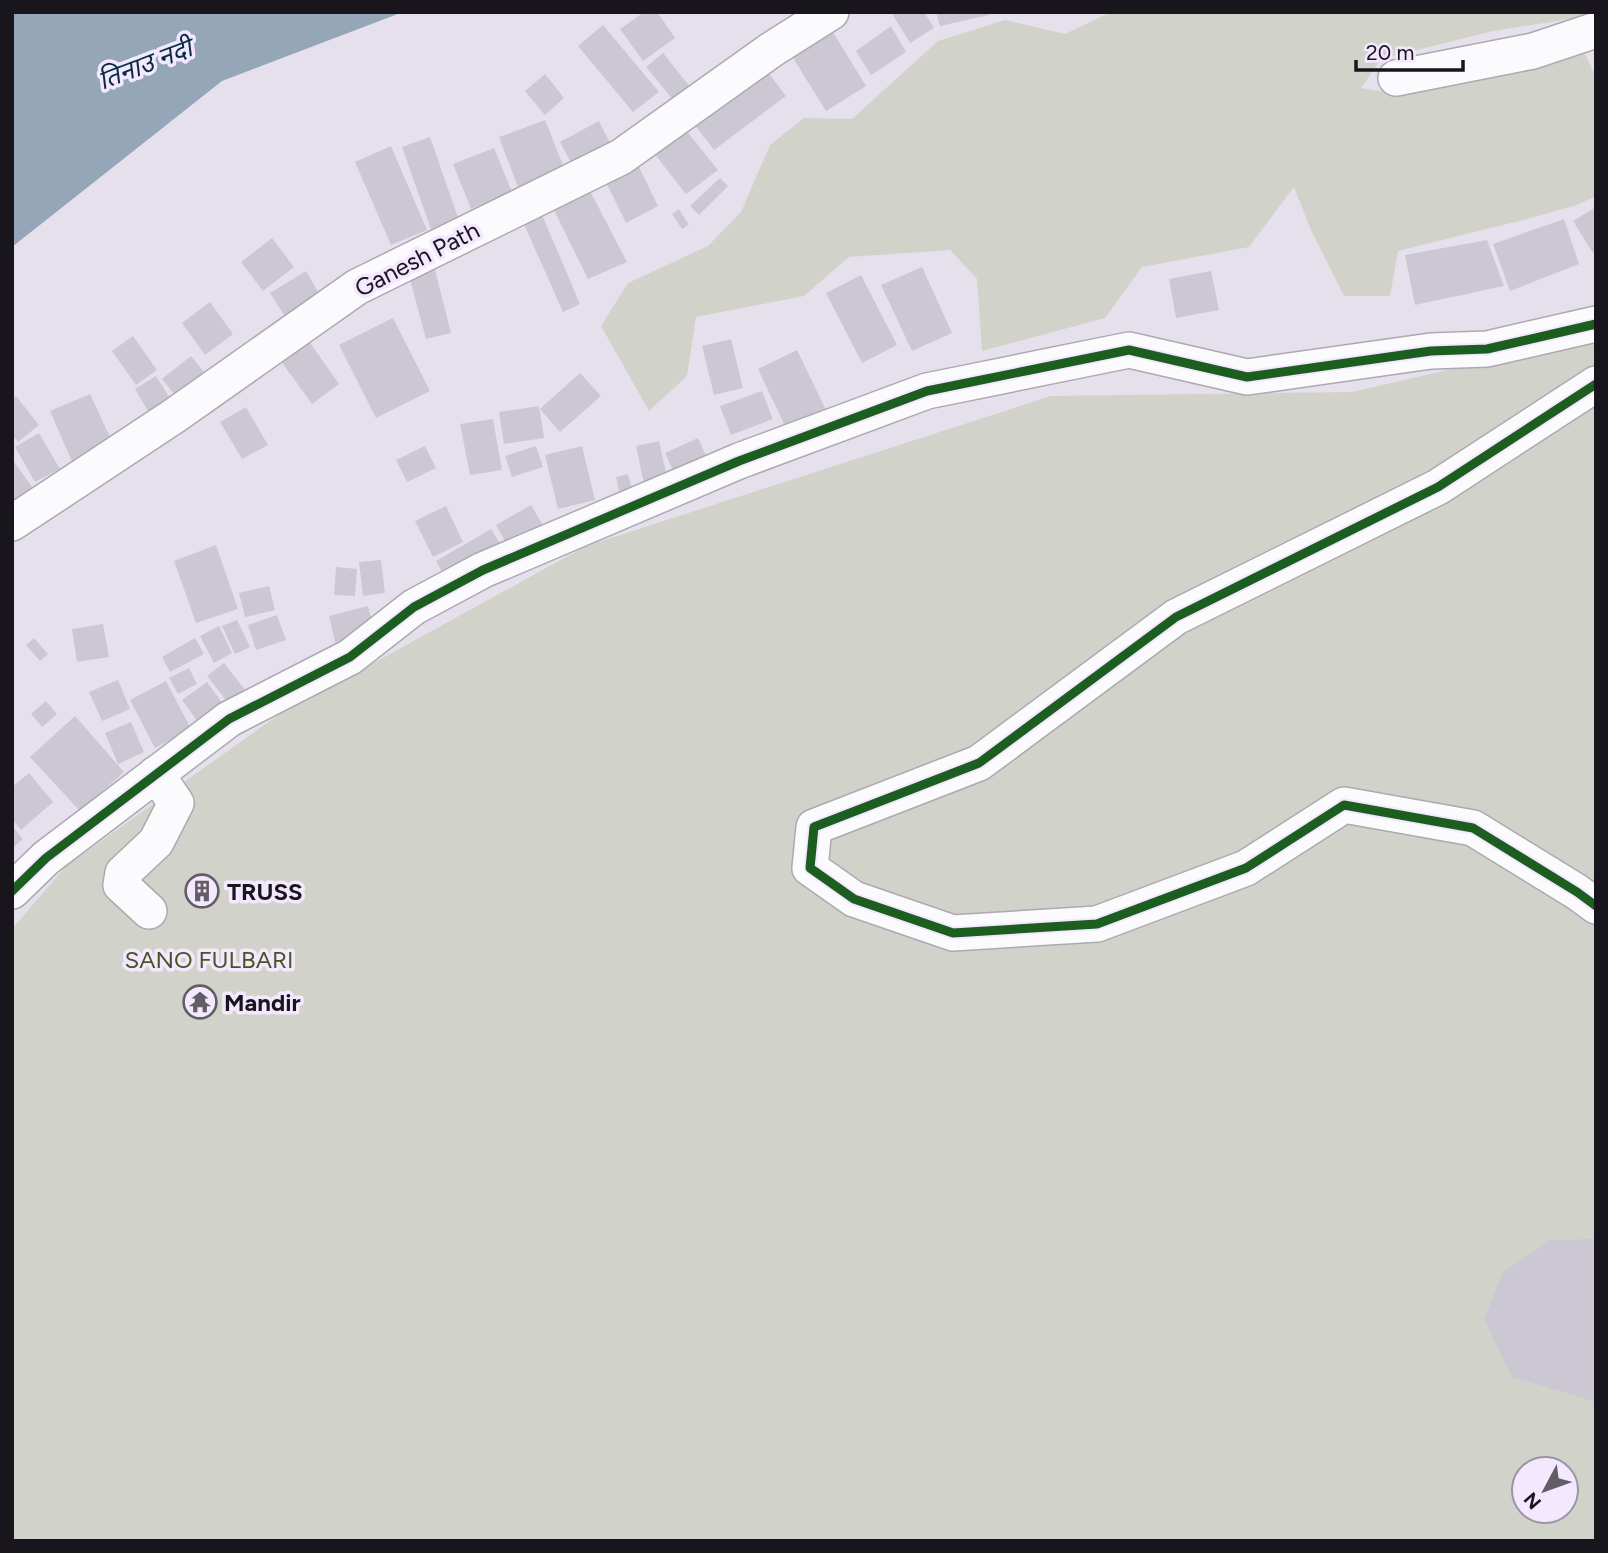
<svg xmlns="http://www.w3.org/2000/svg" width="1608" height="1553" font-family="Figtree,'Noto Sans Devanagari',sans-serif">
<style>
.green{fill:#d1d3ca;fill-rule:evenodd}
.water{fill:#95a6b8}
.building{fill:#cbc8d3}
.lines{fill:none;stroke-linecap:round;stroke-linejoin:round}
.minor-casing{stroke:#ada8b2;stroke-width:38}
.minor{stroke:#fbfafc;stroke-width:35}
.cycleway-casing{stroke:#f4e8ff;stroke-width:13}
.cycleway{stroke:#1b5e20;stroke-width:9}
.labels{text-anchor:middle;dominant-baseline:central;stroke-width:7;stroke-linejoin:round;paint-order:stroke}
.street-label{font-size:24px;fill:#19151d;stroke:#f4e8ff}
.poi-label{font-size:24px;font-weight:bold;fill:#19151d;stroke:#f4e8ff;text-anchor:start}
.park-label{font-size:24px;fill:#485523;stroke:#f4e8ff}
.water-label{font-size:26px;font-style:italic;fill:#082c45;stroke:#f4e8ff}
</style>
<rect width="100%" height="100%" fill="#e6e0ed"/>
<g class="green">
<path d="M1111,12H1596V15L1493,31L1381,59L1361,88L1387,92L1585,54L1596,77V196L1577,205L1527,219L1398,251L1390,296H1344L1311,230L1294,187L1249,247L1142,267L1105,318L982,351L977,279L950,250L849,257L804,296L696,317L687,376L649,411L601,326L628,283L708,246L741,212L770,145L804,118L852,119L938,41L1005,20L1065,34Z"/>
<path d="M1596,336V1541H12V929L66,866L305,696L359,671L586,546L1051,396L1352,392ZM1524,1469H1566V1511H1524Z"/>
</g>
<path class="water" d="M12,12H403L222,81L12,247Z"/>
<g class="building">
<path d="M644,12H657L675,38L643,61L620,29Z"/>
<path d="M891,12H924L934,28L910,43Z"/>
<path d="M936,12H988L989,15L940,26Z"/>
<path d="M603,25L659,92L633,112L578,46Z"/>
<path d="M891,26L906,52L871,75L856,51Z"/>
<path d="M831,29L866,86L826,111L790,53Z"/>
<path d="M663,53L691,88L675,102L646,67Z"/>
<path d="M760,62L786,96L714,150L688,116Z"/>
<path d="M545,74L564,98L545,115L525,91Z"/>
<path d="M677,119L718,170L686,194L646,143Z"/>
<path d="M545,120L566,173L519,190L499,137Z"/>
<path d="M599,121L615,153L577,174L560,142Z"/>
<path d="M430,137L461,226L433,235L402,147Z"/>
<path d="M391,146L427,230L391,245L355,162Z"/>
<path d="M494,148L512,192L471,209L453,164Z"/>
<path d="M635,159L658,206L626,223L603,176Z"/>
<path d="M720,178L728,186L699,215L690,206Z"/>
<path d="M589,189L627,262L588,279L553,208Z"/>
<path d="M1596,207V252L1593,253L1573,221Z"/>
<path d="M679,209L689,225L682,229L672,214Z"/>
<path d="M542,215L580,304L563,312L523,222Z"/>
<path d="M1564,219L1579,264L1510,291L1493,244Z"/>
<path d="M272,238L294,267L263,291L241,262Z"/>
<path d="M1487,240L1504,286L1415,305L1405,255Z"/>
<path d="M433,262L451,333L426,339L408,272Z"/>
<path d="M922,267L952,333L912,351L881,285Z"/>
<path d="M306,271L321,297L286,318L270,293Z"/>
<path d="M1211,271L1219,310L1176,318L1169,279Z"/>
<path d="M861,275L897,345L862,363L826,293Z"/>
<path d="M210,302L233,334L205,355L182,323Z"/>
<path d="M393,318L430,391L376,418L339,345Z"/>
<path d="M303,333L339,384L312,404L275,353Z"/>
<path d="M133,336L157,370L136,385L112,351Z"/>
<path d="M731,339L743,388L714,395L702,346Z"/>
<path d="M797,350L826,410L786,428L758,369Z"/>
<path d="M191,356L208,377L180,401L162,379Z"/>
<path d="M580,373L601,396L560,432L540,409Z"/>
<path d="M156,376L177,409L155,423L135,389Z"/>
<path d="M762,391L773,419L731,435L720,406Z"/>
<path d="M90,394L115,448L74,466L50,411Z"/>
<path d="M16,396L39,425L18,442L12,435V399Z"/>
<path d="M539,406L544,438L504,444L499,412Z"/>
<path d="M246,407L268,445L242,459L220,422Z"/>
<path d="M493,419L502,470L470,475L460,424Z"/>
<path d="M39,433L60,469L35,482L15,447Z"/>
<path d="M698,438L709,462L676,477L665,453Z"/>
<path d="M659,441L668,482L645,488L636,446Z"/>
<path d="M425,446L436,468L407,482L396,460Z"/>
<path d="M536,446L543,467L512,477L505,456Z"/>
<path d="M582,446L595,500L558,509L545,455Z"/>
<path d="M12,459L35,491L12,508Z"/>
<path d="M628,474L634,496L621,499L616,477Z"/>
<path d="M531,505L545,529L509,549L496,525Z"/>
<path d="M446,506L463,542L433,557L415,521Z"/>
<path d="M491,529L504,550L448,583L436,561Z"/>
<path d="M216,545L238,609L196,623L174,561Z"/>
<path d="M381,560L385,593L363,596L359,562Z"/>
<path d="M336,567L357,569L355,596L334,595Z"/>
<path d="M269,586L275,610L245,617L239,593Z"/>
<path d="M368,606L375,632L335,642L329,616Z"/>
<path d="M277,615L286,640L256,650L248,625Z"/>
<path d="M237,620L250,647L235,654L222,626Z"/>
<path d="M103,624L109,657L77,662L72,629Z"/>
<path d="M219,626L232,653L214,663L200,636Z"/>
<path d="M34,638L48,654L40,661L26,645Z"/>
<path d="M195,638L204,654L170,672L162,657Z"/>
<path d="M224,663L246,691L229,704L207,676Z"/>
<path d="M189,668L197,684L178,694L169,678Z"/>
<path d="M118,680L130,709L102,721L89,692Z"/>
<path d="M166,681L191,729L155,748L130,700Z"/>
<path d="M207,682L223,704L198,722L182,700Z"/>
<path d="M46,701L57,714L42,727L31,714Z"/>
<path d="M75,716L124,772L80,811L30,757Z"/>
<path d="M131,722L144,752L118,764L105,733Z"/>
<path d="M29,773L53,802L21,830L12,819V787Z"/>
<path d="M12,826L23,839L12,849Z"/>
<circle cx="202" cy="892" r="14"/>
<path d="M190,988L215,995L209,1016L184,1009Z"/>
<path d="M1596,1239V1402L1512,1377L1484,1319L1503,1272L1551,1240Z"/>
</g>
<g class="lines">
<defs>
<g id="minor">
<path d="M1396,78L1533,51L1596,30"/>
<path d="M1596,384L1438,487L1176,617L979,763L814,827L810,868L854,899L953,933L1097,924L1246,868L1344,805L1473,828L1577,892L1596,906"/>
<path d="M12,523L174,416L357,287L621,157L771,50L831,12"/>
<path d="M12,891L46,858L229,719L350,657L414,607L483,570L739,461L927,391L1129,350L1247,377L1431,351L1487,349L1596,324"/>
<path d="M149,911L121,885L123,873L156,842L176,803L156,774"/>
</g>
</defs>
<use href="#minor" class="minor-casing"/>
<use href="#minor" class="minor"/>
<defs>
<g id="cycleway">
<path d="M1596,384L1438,487L1176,617L979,763L814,827L810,868L854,899L953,933L1097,924L1246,868L1344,805L1473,828L1577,892L1596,906"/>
<path d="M12,891L46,858L229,719L350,657L414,607L483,570L739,461L927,391L1129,350L1247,377L1431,351L1487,349L1596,324"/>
</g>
</defs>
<use href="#cycleway" class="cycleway-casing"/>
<use href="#cycleway" class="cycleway"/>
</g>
<defs>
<symbol id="building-ring" viewBox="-11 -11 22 22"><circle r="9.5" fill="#f4e8ff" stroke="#615c66" stroke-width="1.5"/><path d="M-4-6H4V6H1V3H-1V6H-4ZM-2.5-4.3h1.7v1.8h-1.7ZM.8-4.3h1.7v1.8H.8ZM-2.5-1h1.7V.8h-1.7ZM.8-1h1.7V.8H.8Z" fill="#615c66"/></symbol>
<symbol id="temple-ring" viewBox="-11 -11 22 22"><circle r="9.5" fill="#f4e8ff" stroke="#615c66" stroke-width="1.5"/><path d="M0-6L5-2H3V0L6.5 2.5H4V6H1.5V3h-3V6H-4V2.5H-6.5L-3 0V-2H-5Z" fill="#615c66"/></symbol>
</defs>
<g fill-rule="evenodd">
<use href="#building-ring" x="183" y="872" width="38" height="38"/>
<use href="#temple-ring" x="181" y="983" width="38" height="38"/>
</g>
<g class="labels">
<g class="street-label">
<text transform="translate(417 259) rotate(-27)">Ganesh Path</text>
</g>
<g class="poi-label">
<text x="227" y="891">TRUSS</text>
<text x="224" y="1002">Mandir</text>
</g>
<g class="park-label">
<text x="209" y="959">SANO FULBARI</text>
</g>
<g class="water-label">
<text transform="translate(145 64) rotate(-21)">तिनाउ नदी</text>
</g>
</g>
<rect width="1608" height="1553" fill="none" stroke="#19151d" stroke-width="28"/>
<g transform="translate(1545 1490) rotate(229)"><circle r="33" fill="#f4e8ff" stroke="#9c94a5" stroke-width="2"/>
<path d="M0-5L12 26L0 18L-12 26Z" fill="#615c66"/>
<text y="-10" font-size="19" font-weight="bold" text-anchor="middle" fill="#19151d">N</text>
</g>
<path d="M1356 60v10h107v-10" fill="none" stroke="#19151d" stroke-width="3.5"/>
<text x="1366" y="60" font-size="21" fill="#19151d" stroke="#f4e8ff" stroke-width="5" paint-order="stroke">20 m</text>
</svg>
